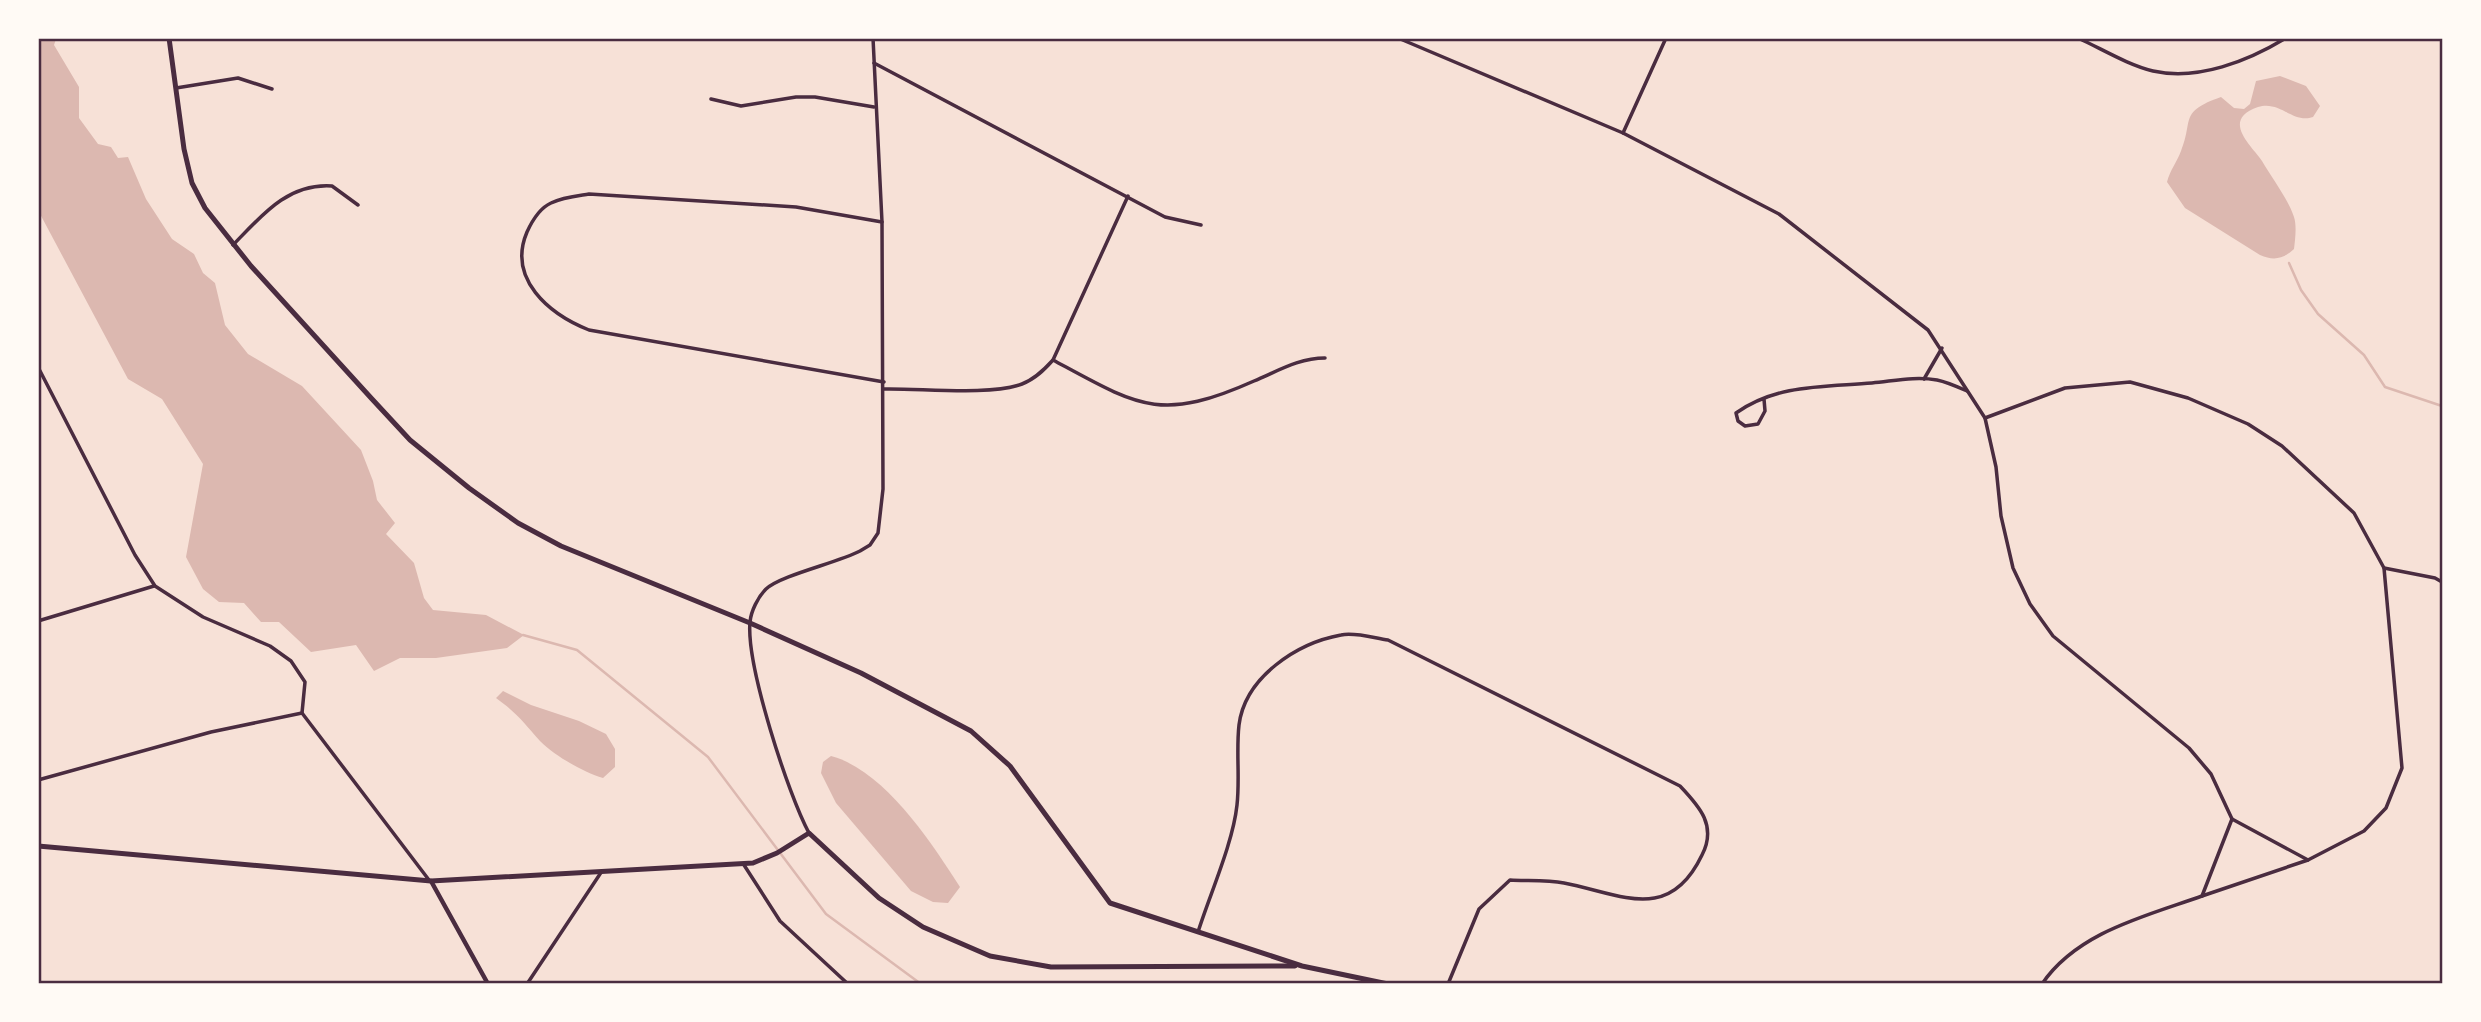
<svg xmlns="http://www.w3.org/2000/svg" width="2481" height="1022" font-family="'IBM Plex Sans',sans-serif">
<style>
.water{fill:#dcb8b0}
.lines{fill:none;stroke-linecap:round;stroke-linejoin:round}
.stream{stroke:#dcb8b0;stroke-width:2.5}
.minor{stroke:#4a2c40;stroke-width:3.5}
.tertiary{stroke:#4a2c40;stroke-width:4.5}
.secondary{stroke:#4a2c40;stroke-width:5}
.neatline{fill:none;stroke:#4a2c40;stroke-width:2.5}
</style>
<rect width="100%" height="100%" fill="#f7e1d7"/>
<g class="water">
<path d="M38,39H56L54,45L79,87V118L98,144L111,147L118,158L128,157L146,199L172,239L194,254L203,273L215,283L225,325L248,354L302,386L361,450L373,481L377,500L395,523L386,534L414,563L424,598L433,610L486,615L524,635L507,648L436,658H400L374,671L356,645L311,652L279,622H261L244,603L219,602L203,589L186,557L203,464L162,399L128,379L39,212Z"/>
<path d="M2280,76L2306,86L2320,106L2313,117C2293,124 2280,100 2258,107C2220,120 2252,146 2262,161C2272,178 2288,199 2294,217C2297,226 2295,241 2294,249C2283,259 2274,261 2260,255L2185,208L2167,182C2170,170 2177,162 2181,151C2194,120 2178,112 2221,97L2234,108L2244,109L2250,104L2256,81Z"/>
<path d="M503,691L531,705L579,721L606,734L615,749V767L603,778C583,772 555,756 540,741C524,723 517,713 496,698Z"/>
<path d="M831,756C884,770 931,842 960,887L948,903L933,902L911,891L836,803L821,773L823,762Z"/>
</g>
<g class="lines">
<g class="stream">
<path d="M2289,263L2301,290L2318,314L2364,355L2385,387L2442,406"/>
<path d="M523,635L577,650L708,757L826,914L921,984"/>
</g>
<g class="minor">
<path d="M1398,38L1623,133L1779,214L1928,330L1985,418L1996,467L2001,516L2013,568L2030,604L2053,636L2189,748L2211,774L2232,819L2202,896C2146,916 2077,932 2042,984"/>
<path d="M2078,38C2102,49 2128,65 2153,71C2198,81 2248,61 2286,38"/>
<path d="M874,63L1165,217L1201,225"/>
<path d="M176,88L238,78L272,89"/>
<path d="M711,99L741,106L796,97H815L874,107"/>
<path d="M1623,133L1666,38"/>
<path d="M882,222L796,207L589,194C576,196 563,197 551,203C540,208 532,221 527,232C507,279 549,314 589,330L884,382"/>
<path d="M233,245C262,215 288,183 332,186L358,205"/>
<path d="M1053,360C1138,406 1160,423 1254,381C1278,371 1299,358 1325,358"/>
<path d="M38,367L135,555L155,586L203,617L270,646L291,661L305,682L302,713"/>
<path d="M1924,379L1942,348"/>
<path d="M884,389C920,388 990,396 1022,384C1035,379 1044,370 1053,360L1128,196"/>
<path d="M1764,399L1765,411L1758,424L1745,426L1738,421L1736,413C1777,384 1824,387 1872,383C1894,381 1915,376 1937,380C1947,382 1958,387 1967,391"/>
<path d="M1985,418L2065,388L2130,382L2188,398L2248,424L2282,446L2354,513L2384,568L2402,768L2386,808L2364,831L2308,860L2202,896"/>
<path d="M2384,568L2435,578L2442,582"/>
<path d="M38,621L154,586"/>
<path d="M38,780L211,732L302,713L429,880"/>
<path d="M2232,819L2308,860"/>
<path d="M809,833C788,794 746,665 750,622C751,611 758,597 766,589C781,575 837,563 860,551L870,545L878,533L883,489L882,222L873,38"/>
<path d="M744,865L780,921L848,984"/>
<path d="M1198,932C1210,894 1233,843 1237,805C1240,778 1236,751 1239,725C1245,677 1297,643 1341,635C1355,632 1374,638 1388,640L1680,786C1700,807 1717,826 1702,855C1669,924 1621,894 1564,883C1547,880 1528,881 1510,880L1479,909L1448,984"/>
<path d="M527,984L602,871"/>
</g>
<path class="tertiary" d="M431,881L488,984"/>
<g class="secondary">
<path d="M169,38L184,149L192,183L205,208L251,266L372,399L410,440L469,488L518,523L561,546L750,623L861,673L971,731L1010,766L1110,903L1302,966L1388,984"/>
<path d="M38,846L431,881L753,863L777,853L809,833L879,898L923,927L990,956L1051,967L1295,966"/>
</g>
</g>
<rect width="2481" height="1022" fill="none" stroke="#fffaf5" stroke-width="80"/>
<rect x="40" y="40" width="2401" height="942" class="neatline"/>
</svg>
